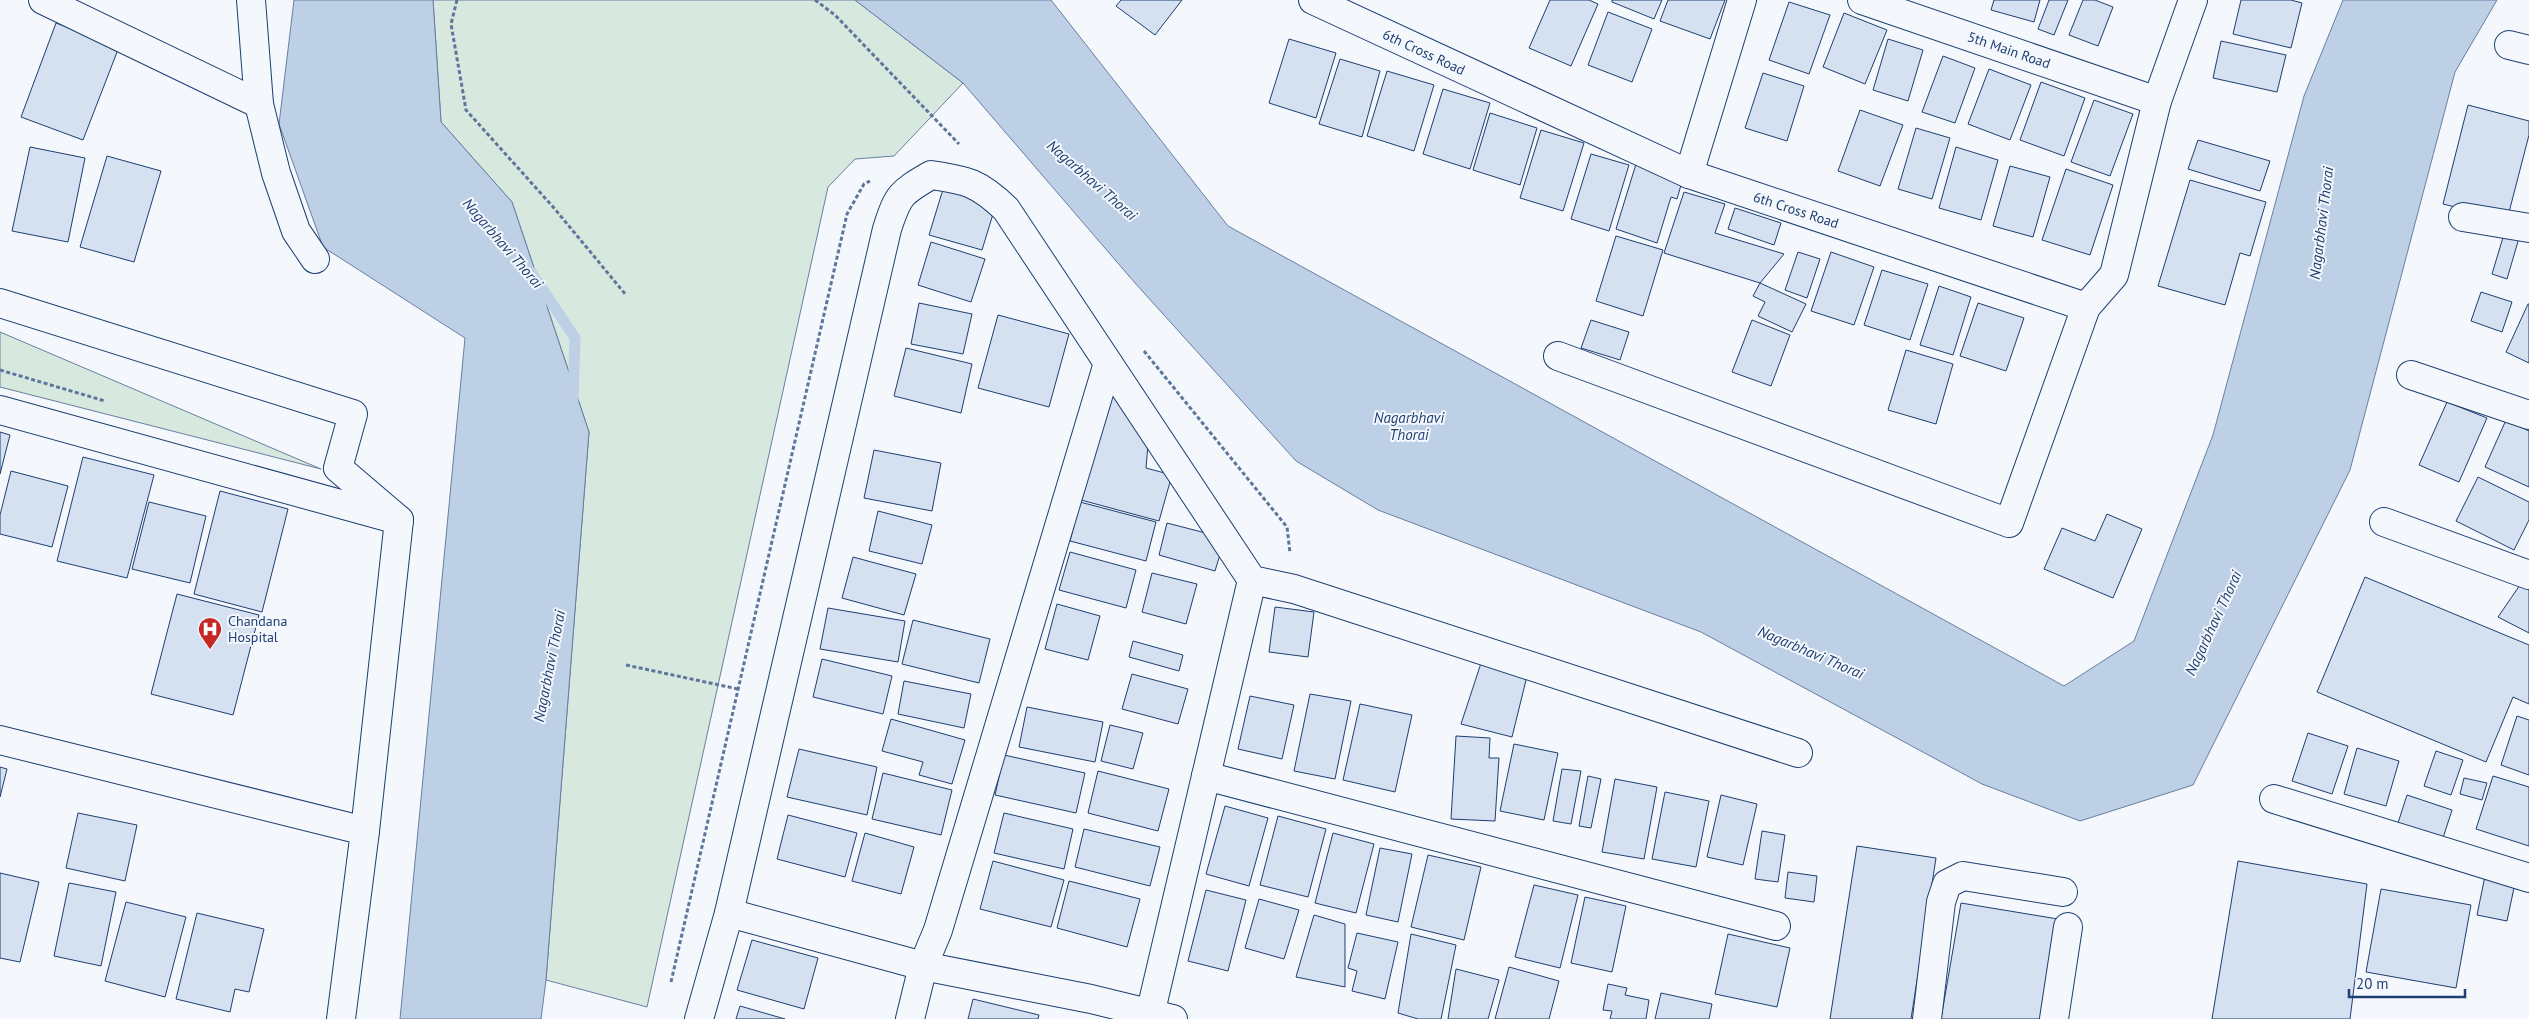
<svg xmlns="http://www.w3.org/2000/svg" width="2529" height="1019" viewBox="0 0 2529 1019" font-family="'PT Sans',sans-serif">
<rect width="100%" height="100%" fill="#f4f7fb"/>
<g fill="#d7e8df" stroke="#687fa3">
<path d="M433,0H855L963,83L894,156L855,159L828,187L647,1007L546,980L589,432L512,202L441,122Z"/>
<path d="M0,332L321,469L0,387Z"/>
</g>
<g fill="#bed0e5" stroke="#687fa3">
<path d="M294,0H433L441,122L512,202L589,432L546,980L541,1019H400L465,338L323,247L279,124Z"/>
<path d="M855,0H1051L1228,226L2064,686L2134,641L2213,435L2304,96L2343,0H2497L2455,72L2350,470L2193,785L2080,821L1982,784L1701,632L1378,510L1296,461L1135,283L963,83Z"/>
</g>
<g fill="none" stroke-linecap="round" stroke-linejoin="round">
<path stroke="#bed0e5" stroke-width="11" d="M531,272L575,338L573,400"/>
</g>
<g fill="#d5e0f0" stroke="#1d3f73">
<path d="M1121,0H1182L1155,35L1116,6Z"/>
<path d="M1550,0H1589L1598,4L1571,66L1529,48Z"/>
<path d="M1612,0H1662L1654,19L1612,2Z"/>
<path d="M1668,0H1725L1710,39L1660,21Z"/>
<path d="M1994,0H2040L2034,22L1991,10Z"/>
<path d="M2049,0H2068L2054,35L2038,29Z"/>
<path d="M2083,0H2095L2113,7L2098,46L2069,35Z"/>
<path d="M2241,0H2291L2302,3L2291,48L2233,34Z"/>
<path d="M1789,2L1830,15L1809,74L1769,60Z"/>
<path d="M1608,12L1652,29L1632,82L1588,65Z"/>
<path d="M1844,13L1887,30L1865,84L1823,67Z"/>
<path d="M56,23L119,47L83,140L21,117Z"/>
<path d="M1289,39L1336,53L1316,118L1269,103Z"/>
<path d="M1888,39L1923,50L1908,101L1873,90Z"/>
<path d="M2221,41L2286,55L2277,92L2213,78Z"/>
<path d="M1943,56L1975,68L1955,123L1922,112Z"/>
<path d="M1340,59L1380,71L1362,137L1319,124Z"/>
<path d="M1989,69L2031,85L2010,140L1968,124Z"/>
<path d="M1387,71L1434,85L1414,151L1367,136Z"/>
<path d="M1763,73L1804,86L1787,141L1745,128Z"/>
<path d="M2041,82L2085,98L2064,156L2020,140Z"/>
<path d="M1443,89L1490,103L1470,169L1423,154Z"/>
<path d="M2094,100L2133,114L2110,176L2071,162Z"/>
<path d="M2468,105L2529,121V135L2507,220L2443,204Z"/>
<path d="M1860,110L1903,125L1880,186L1838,171Z"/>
<path d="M1490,113L1537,128L1520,185L1473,170Z"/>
<path d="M1916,128L1950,138L1932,199L1898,189Z"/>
<path d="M1541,130L1584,143L1563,211L1520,198Z"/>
<path d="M2198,140L2270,161L2260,191L2188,169Z"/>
<path d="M30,147L85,158L68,242L12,231Z"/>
<path d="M1956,147L1998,160L1981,220L1939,208Z"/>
<path d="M1591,154L1629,165L1609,231L1571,219Z"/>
<path d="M107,156L161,171L134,262L80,247Z"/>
<path d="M1636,164L1683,178L1677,199L1671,197L1657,243L1616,229Z"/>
<path d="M2010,166L2050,177L2033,237L1993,226Z"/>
<path d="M2066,169L2113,185L2090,255L2042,240Z"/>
<path d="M2190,180L2266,202L2250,256L2240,253L2225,305L2158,286Z"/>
<path d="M944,186L997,201L982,250L929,235Z"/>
<path d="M1684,192L1725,204L1715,233L1784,254L1760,283L1664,253Z"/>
<path d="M1735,208L1781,223L1774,245L1728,229Z"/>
<path d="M2504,234L2519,238L2507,279L2492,274Z"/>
<path d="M1616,236L1663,250L1643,316L1596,301Z"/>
<path d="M931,242L985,259L971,302L918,285Z"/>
<path d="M1798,252L1820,259L1807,298L1785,290Z"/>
<path d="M1831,252L1874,267L1854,325L1811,311Z"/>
<path d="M1882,270L1928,284L1910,340L1864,325Z"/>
<path d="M1760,283L1806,304L1792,332L1758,316L1765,302L1753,296Z"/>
<path d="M1939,286L1971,297L1953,355L1920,345Z"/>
<path d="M2481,292L2512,302L2502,332L2471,321Z"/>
<path d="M919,303L972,314L963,354L911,344Z"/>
<path d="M1978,303L2024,318L2006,371L1960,356Z"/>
<path d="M2528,304H2529V363L2506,352Z"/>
<path d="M998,315L1069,334L1049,407L978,388Z"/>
<path d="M1591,320L1629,332L1620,360L1581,348Z"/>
<path d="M1752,320L1790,335L1771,386L1732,372Z"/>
<path d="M906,348L972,364L961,413L894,396Z"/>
<path d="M1906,350L1953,364L1936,424L1888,410Z"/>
<path d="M1112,389L1149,433L1146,468L1172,475L1159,521L1081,500Z"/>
<path d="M2447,402L2487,418L2459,482L2419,465Z"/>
<path d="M2506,420L2529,431V487L2485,467Z"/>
<path d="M0,432L10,435L0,474Z"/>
<path d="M874,450L941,463L932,511L864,498Z"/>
<path d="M83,457L154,475L127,578L57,561Z"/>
<path d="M11,471L68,486L52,547L0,534V515Z"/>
<path d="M2478,477L2529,502V520L2514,550L2456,521Z"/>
<path d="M220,491L288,509L262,612L194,594Z"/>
<path d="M149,502L206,516L190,583L132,569Z"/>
<path d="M1080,502L1156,522L1146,561L1070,541Z"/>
<path d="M878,511L932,525L922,564L869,551Z"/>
<path d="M2107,514L2142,529L2113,598L2044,569L2062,528L2095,541Z"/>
<path d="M1167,523L1225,538L1215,571L1159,555Z"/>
<path d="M1070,552L1136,570L1126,608L1059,590Z"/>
<path d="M853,557L916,574L904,615L842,598Z"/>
<path d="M1152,573L1197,584L1186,624L1142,612Z"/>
<path d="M2365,577L2529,645V704L2513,697L2486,762L2317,692Z"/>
<path d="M2522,582L2529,584V633L2498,617Z"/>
<path d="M177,594L259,615L233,715L151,694Z"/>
<path d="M1057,604L1100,616L1088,660L1045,649Z"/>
<path d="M1275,607L1314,612L1308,657L1269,652Z"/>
<path d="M828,608L905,621L898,662L820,649Z"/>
<path d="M913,620L990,639L979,683L902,664Z"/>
<path d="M1133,641L1183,655L1179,671L1129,657Z"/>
<path d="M822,659L892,676L883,714L813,697Z"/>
<path d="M1482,660L1527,676L1512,737L1461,724Z"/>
<path d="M1132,674L1188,689L1178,724L1122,709Z"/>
<path d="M904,681L971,694L964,728L898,714Z"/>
<path d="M1310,694L1351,701L1335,779L1294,771Z"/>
<path d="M1250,696L1294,705L1282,759L1238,749Z"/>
<path d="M1360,704L1412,715L1395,792L1343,780Z"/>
<path d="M1027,707L1103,722L1095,762L1019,747Z"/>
<path d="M2517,716L2529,720V775L2501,765Z"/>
<path d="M891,719L965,740L952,784L919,775L923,762L882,751Z"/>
<path d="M1110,725L1143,733L1133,769L1101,761Z"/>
<path d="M2308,733L2348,746L2332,794L2292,781Z"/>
<path d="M1456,736L1490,738L1489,758H1499L1495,821L1451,819Z"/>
<path d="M1514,744L1558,753L1544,820L1500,811Z"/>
<path d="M2357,748L2399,761L2386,806L2344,794Z"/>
<path d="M799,749L877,767L867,815L787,797Z"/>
<path d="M2436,751L2463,760L2451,795L2424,786Z"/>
<path d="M1004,755L1085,773L1076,813L995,795Z"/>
<path d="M0,767L7,769L0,797Z"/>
<path d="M1562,769L1581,771L1571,824L1553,821Z"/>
<path d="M1098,771L1169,789L1158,831L1088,813Z"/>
<path d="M883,773L952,790L941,835L872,819Z"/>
<path d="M1588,776L1601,779L1591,828L1579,826Z"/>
<path d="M2493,776L2529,787V846L2476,829Z"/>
<path d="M2464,778L2487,783L2482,800L2460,794Z"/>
<path d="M1615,779L1657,787L1644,859L1602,852Z"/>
<path d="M1665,792L1709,801L1696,867L1652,859Z"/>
<path d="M1721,795L1757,804L1743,865L1707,857Z"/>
<path d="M2407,795L2452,810L2442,841L2397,826Z"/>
<path d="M1225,806L1268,818L1249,886L1206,874Z"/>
<path d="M78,813L137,825L125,881L66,868Z"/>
<path d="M1004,813L1073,829L1064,869L994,853Z"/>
<path d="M788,815L857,833L845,877L777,859Z"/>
<path d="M1278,816L1326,829L1308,897L1260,885Z"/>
<path d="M1084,829L1160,847L1150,886L1075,867Z"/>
<path d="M1762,831L1785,835L1778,882L1755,879Z"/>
<path d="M865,833L914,847L901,894L852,881Z"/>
<path d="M1333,833L1374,844L1356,913L1315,903Z"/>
<path d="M1857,846L1936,858L1911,1019H1830Z"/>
<path d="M1380,848L1412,854L1398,922L1366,915Z"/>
<path d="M1428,855L1481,867L1464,940L1411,927Z"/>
<path d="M993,861L1064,880L1051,927L980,909Z"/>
<path d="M2238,861L2367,884L2350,1019H2212Z"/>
<path d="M1788,872L1817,876L1814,902L1785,898Z"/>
<path d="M0,873L39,882L20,962L0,958Z"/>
<path d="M2485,876L2515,883L2507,921L2477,915Z"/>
<path d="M1069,881L1140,899L1127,947L1057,928Z"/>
<path d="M69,883L116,892L101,966L54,956Z"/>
<path d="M1534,885L1578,895L1560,968L1515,957Z"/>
<path d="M2381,889L2471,905L2456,988L2366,972Z"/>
<path d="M1206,890L1246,900L1228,971L1188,961Z"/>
<path d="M1585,897L1626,906L1612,972L1571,963Z"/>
<path d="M1259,899L1299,910L1284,959L1245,948Z"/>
<path d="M126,902L186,917L165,997L105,981Z"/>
<path d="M1961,903L2058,919L2041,1019H1941Z"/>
<path d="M197,913L264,929L249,992L235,989L230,1012L176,999Z"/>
<path d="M1314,915L1345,924V987L1296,977Z"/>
<path d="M1357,933L1398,942L1385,999L1352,991L1357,971L1348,968Z"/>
<path d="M1411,934L1456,945L1441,1019H1418L1398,1013Z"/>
<path d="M1728,934L1790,948L1777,1007L1715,994Z"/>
<path d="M752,940L818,958L804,1009L737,990Z"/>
<path d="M1509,967L1559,981L1549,1019H1495Z"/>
<path d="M1456,969L1499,980L1488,1019H1448Z"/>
<path d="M1608,984L1627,988L1625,995L1649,1000L1646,1019H1610L1612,1011L1603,1010Z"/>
<path d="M1661,993L1712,1004L1709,1019H1655Z"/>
<path d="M973,999L1039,1015L1038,1019H968Z"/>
<path d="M740,1006L785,1019H736Z"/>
</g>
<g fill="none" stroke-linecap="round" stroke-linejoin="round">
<g stroke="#1d3f73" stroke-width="30">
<g id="minor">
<path d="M43,0L259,104"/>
<path d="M251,0L259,104L276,173L296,231L315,259"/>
<path d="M1313,0L1689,174L2086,307L2114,275L2157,101L2193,0"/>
<path d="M1862,0L2157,101"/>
<path d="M2509,45L2529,50"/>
<path d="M1689,174L1742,0"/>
<path d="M2463,217L2529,228"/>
<path d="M0,303L353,414L338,468L399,520"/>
<path d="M1558,356L2009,523L2086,307"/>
<path d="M2411,375L2529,415"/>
<path d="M0,410L391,518"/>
<path d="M2384,522L2529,575"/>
<path d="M0,740L365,831L341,1019"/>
<path d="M1206,776L1776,926"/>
<path d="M2274,799L2529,878"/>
<path d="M365,831L399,520"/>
<path d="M729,913L923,966L1091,999L1173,1019"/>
<path d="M699,1019L729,913L887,229C898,195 900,193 931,175C967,180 979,183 1006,209L1252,580L1294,589L1798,753"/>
<path d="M910,1019L923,966L938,930L1108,363"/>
<path d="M1149,1019L1252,580"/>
<path d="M1927,1019L1941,902L1947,884L1963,876L2063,892"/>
<path d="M2054,1019L2068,927"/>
</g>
</g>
<g stroke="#5e769c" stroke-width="3" stroke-dasharray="4 2.5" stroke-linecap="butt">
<path d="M457,0L451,24L466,110L554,208L626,295"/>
<path d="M815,0L835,15L959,144"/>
<path d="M1144,351L1287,527L1290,553"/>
<path d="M0,370L105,401"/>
<path d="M626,665L738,689"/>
<path d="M671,982L847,214L864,184L870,181"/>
</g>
<use href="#minor" stroke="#f4f7fb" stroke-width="28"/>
</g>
<defs>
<g id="hospital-pin" transform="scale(1.25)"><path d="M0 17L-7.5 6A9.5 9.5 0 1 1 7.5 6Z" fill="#c62828" stroke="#f4f7fb"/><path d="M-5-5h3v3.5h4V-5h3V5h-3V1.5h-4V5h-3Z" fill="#fff"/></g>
</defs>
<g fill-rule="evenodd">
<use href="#hospital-pin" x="210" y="629"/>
</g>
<g text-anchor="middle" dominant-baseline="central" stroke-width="4" stroke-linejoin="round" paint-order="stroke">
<g font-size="14" fill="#1d3f73" stroke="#f4f7fb">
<text transform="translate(2009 50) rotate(19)">5th Main Road</text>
<text transform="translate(1424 52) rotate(25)">6th Cross Road</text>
<text transform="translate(1796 210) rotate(18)">6th Cross Road</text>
</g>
<g font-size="14" fill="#1d3f73" stroke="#f4f7fb" text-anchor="start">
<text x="228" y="621">Chandana<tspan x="228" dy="16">Hospital</tspan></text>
</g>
<g font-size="15" font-style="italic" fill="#1d3f73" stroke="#f4f7fb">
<text transform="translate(1092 180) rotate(41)">Nagarbhavi Thorai</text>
<text transform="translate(2321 223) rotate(-83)">Nagarbhavi Thorai</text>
<text transform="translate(503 243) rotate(49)">Nagarbhavi Thorai</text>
<text x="1409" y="417">Nagarbhavi<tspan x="1409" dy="17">Thorai</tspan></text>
<text transform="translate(2213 623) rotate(-65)">Nagarbhavi Thorai</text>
<text transform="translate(1811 652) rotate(23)">Nagarbhavi Thorai</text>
<text transform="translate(549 666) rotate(-79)">Nagarbhavi Thorai</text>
</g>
</g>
<path d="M2349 989v8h116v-8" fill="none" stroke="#1d3f73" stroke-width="2.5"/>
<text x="2356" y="989" font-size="15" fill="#1d3f73" stroke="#f4f7fb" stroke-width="4" paint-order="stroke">20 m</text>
</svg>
